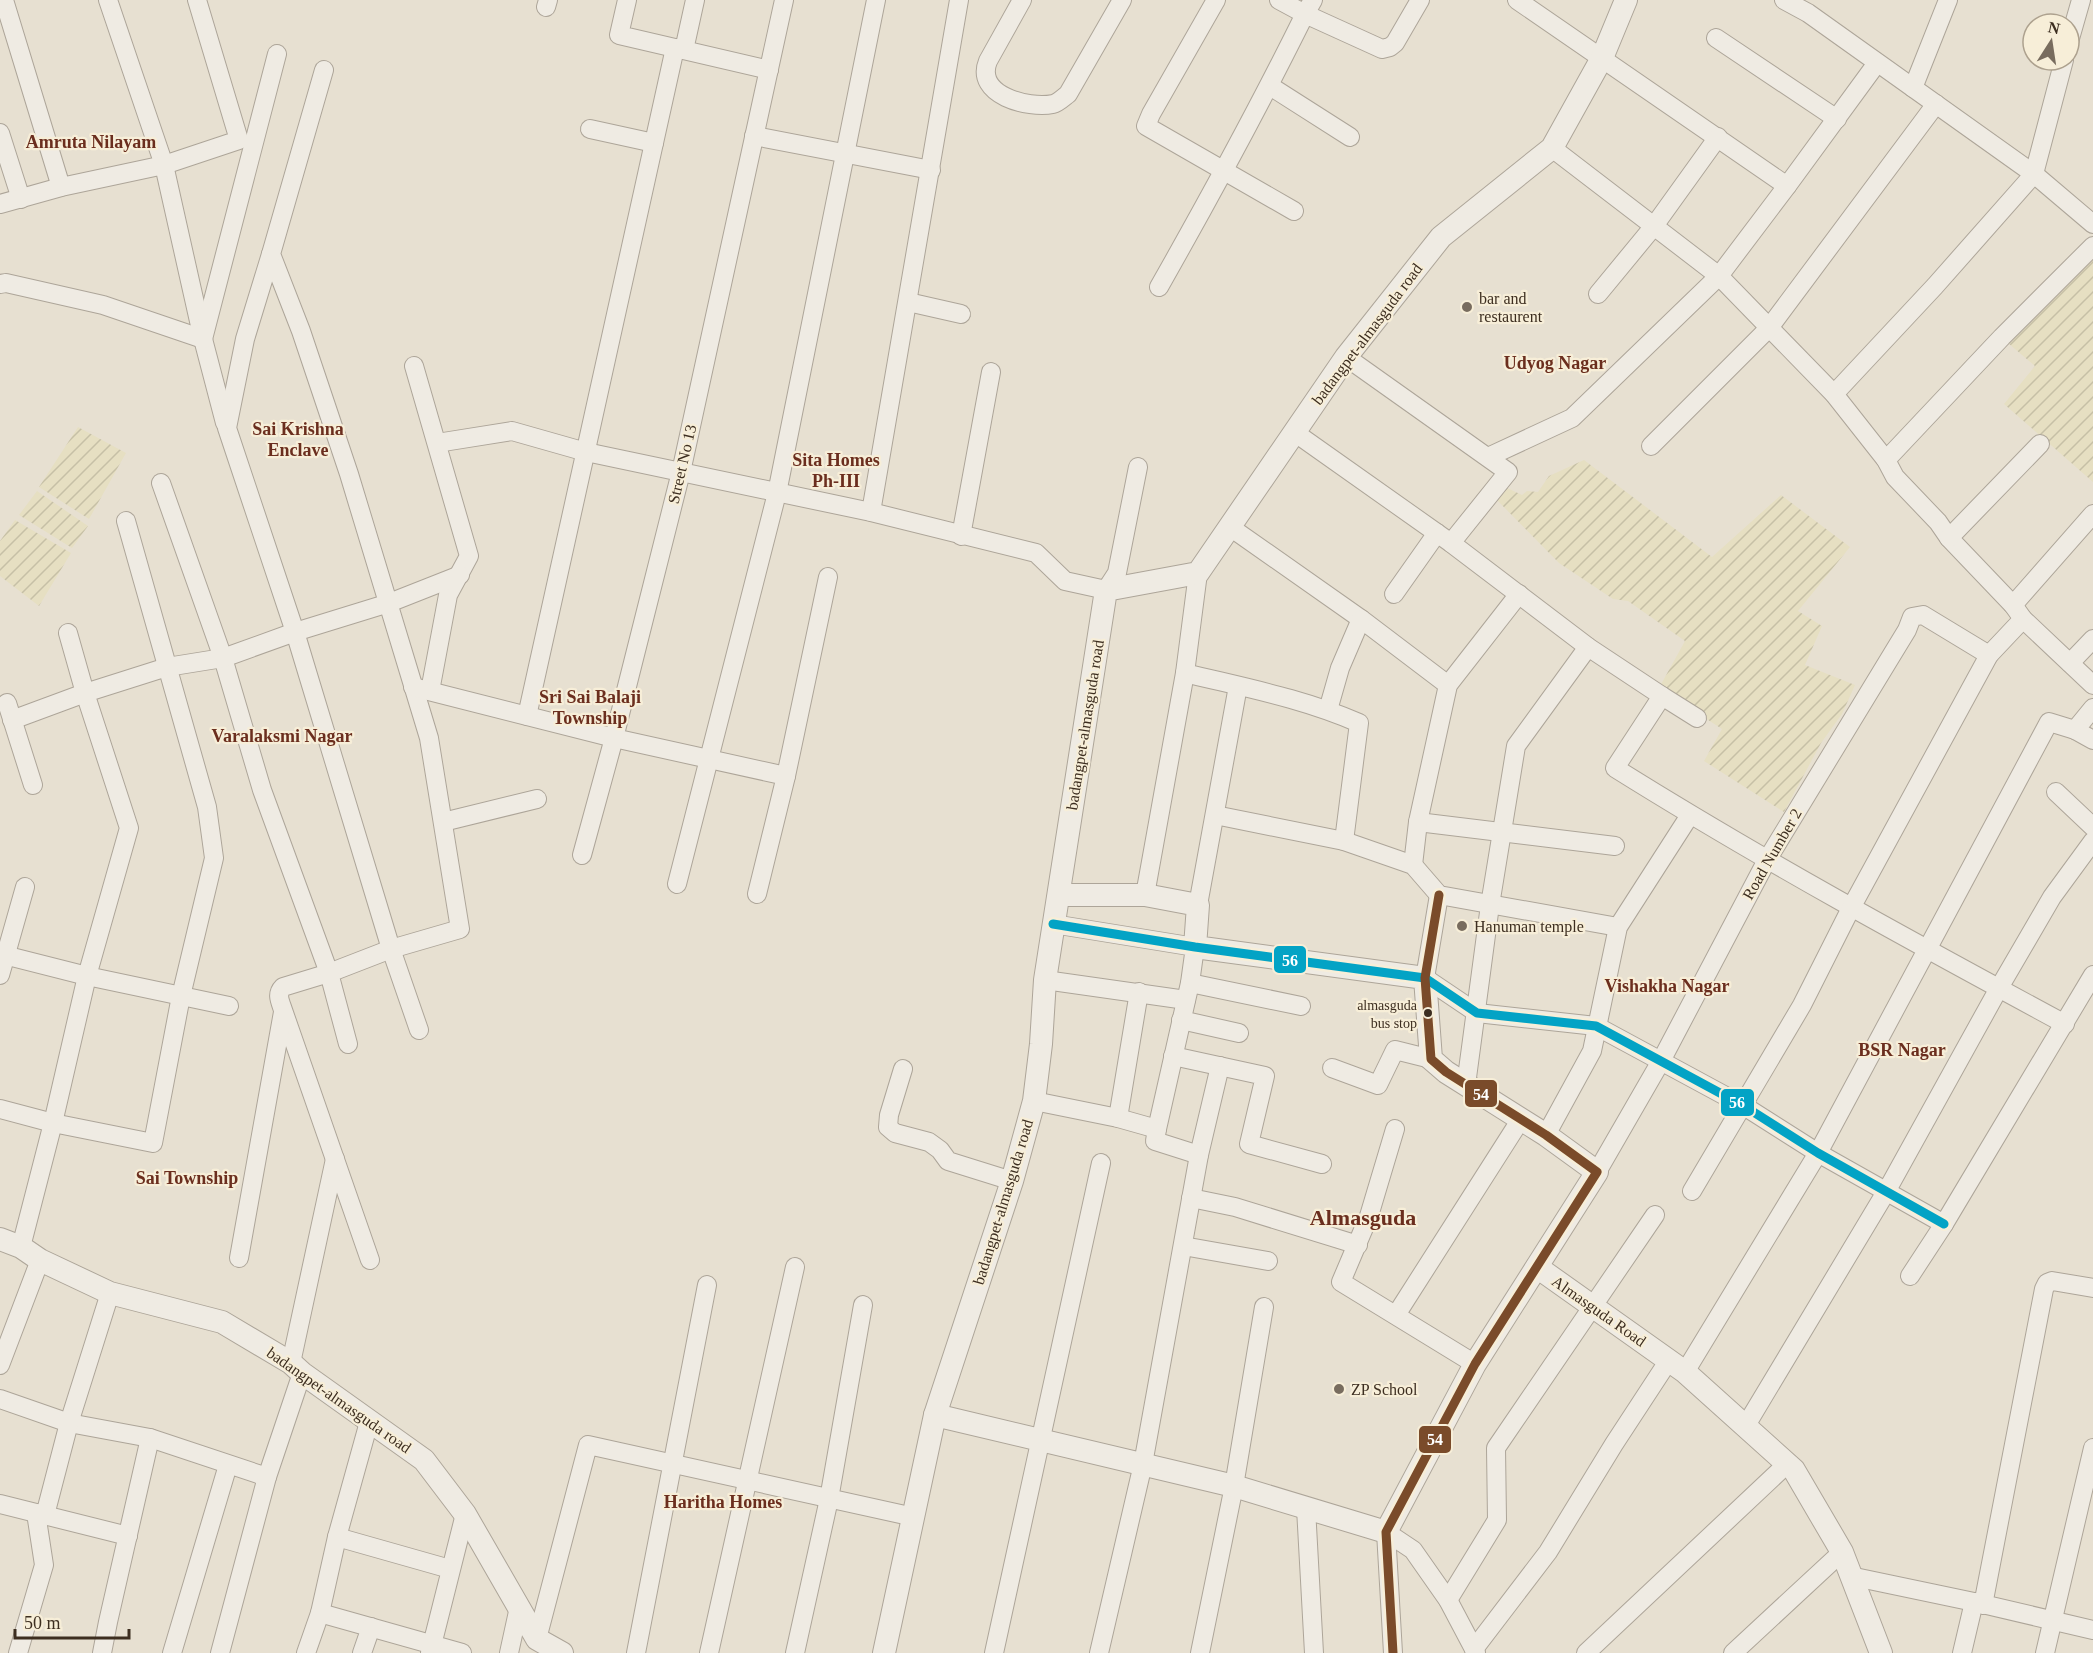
<svg xmlns="http://www.w3.org/2000/svg" width="2093" height="1653" viewBox="0 0 2093 1653" font-family="'Times New Roman',serif">
<defs>
<pattern id="farmland-furrows" width="10" height="10" patternUnits="userSpaceOnUse" patternTransform="scale(1.5)"><rect width="10" height="10" fill="#e6dfc2"/><path d="M-1 1l2-2M0 10L10 0M9 11l2-2" fill="none" stroke="#c6c0a6"/></pattern>
</defs>
<rect width="100%" height="100%" fill="#e7e0d1"/>
<g fill="url(#farmland-furrows)">
<path d="M2093,251V482L2004,404L2035,366L2008,343Z"/>
<path d="M78,427L126,453L89,519L39,487Z"/>
<path d="M1584,460L1712,557L1781,495L1850,547L1798,611L1822,626L1805,665L1855,685L1842,714L1821,743L1784,812L1704,761L1722,729L1659,688L1685,641L1628,601L1613,599L1559,563L1495,498L1503,486L1522,495L1527,491L1538,492L1549,476Z"/>
<path d="M37,491L88,526L72,548L19,515Z"/>
<path d="M15,520L71,553L39,606L0,576V541Z"/>
</g>
<g fill="none" stroke-linecap="round" stroke-linejoin="round">
<g stroke="#ada599" stroke-width="20">
<g id="minor">
<path d="M4,0L61,187"/>
<path d="M108,0L164,165L203,339L225,423"/>
<path d="M627,0L619,35L769,70"/>
<path d="M1022,0L988,61C974,95 1028,109 1053,104C1058,103 1064,97 1068,94L1122,0"/>
<path d="M1216,0L1151,114L1146,126L1294,211"/>
<path d="M1279,0L1305,14L1313,0"/>
<path d="M1517,0L1787,186"/>
<path d="M1784,0L1808,13L2034,174L2093,224"/>
<path d="M546,7L548,0"/>
<path d="M1716,38L1837,119"/>
<path d="M2069,42L2081,0"/>
<path d="M684,50L695,0"/>
<path d="M324,70L271,254L301,331L349,474L429,738L460,929L391,949L329,973L283,987C276,994 280,1001 283,1010L370,1260"/>
<path d="M1270,86L1350,137"/>
<path d="M1913,88L1948,0"/>
<path d="M590,129L654,143"/>
<path d="M0,133L21,199"/>
<path d="M754,136L931,170"/>
<path d="M1552,148L1719,276L1834,394L1886,460L1895,477L1938,522L1949,538L2013,605L2023,619L2093,685"/>
<path d="M0,204L61,187L164,165L239,140L197,0"/>
<path d="M271,254L245,339L227,428L295,632L391,949L419,1030"/>
<path d="M0,284L6,283L103,305L203,339L277,54"/>
<path d="M1159,287C1210,197 1259,107 1305,14L1382,49L1390,47L1395,43L1420,0"/>
<path d="M1598,294L1654,226L1718,137"/>
<path d="M908,302L961,314"/>
<path d="M1346,357L1508,472L1451,543"/>
<path d="M414,366L469,556L448,595L430,691"/>
<path d="M1834,394L1935,286L2034,174L2064,60"/>
<path d="M1294,432L1451,543L1588,647L1662,696L1615,768C1762,860 1913,942 2065,1024"/>
<path d="M437,443L512,431L586,452L871,512L1036,553L1065,581L1106,590L1117,573L1138,467"/>
<path d="M1651,446L1769,328L1936,104"/>
<path d="M1488,457L1572,418L1719,276L1787,186L1877,63"/>
<path d="M1886,460L2002,337L2093,246"/>
<path d="M161,483L223,658L262,790L329,973L348,1044"/>
<path d="M871,512L959,0"/>
<path d="M1230,527L1361,619L1448,685"/>
<path d="M961,536L991,372"/>
<path d="M1949,538L2040,444"/>
<path d="M1394,594L1437,533"/>
<path d="M2013,605L2093,514"/>
<path d="M2070,663L2093,639"/>
<path d="M1185,673C1246,688 1301,698 1359,723L1344,841"/>
<path d="M413,687L614,738L786,776L828,577"/>
<path d="M1662,696L1697,718"/>
<path d="M7,703L33,785"/>
<path d="M1328,710L1340,668L1361,619"/>
<path d="M527,716L675,48"/>
<path d="M12,720L85,693L167,667L223,658L295,632L389,603L460,575"/>
<path d="M2075,730L2093,708"/>
<path d="M2056,792L2093,827"/>
<path d="M1215,815L1344,841L1413,865L1439,895L1618,927"/>
<path d="M443,822L537,799"/>
<path d="M1418,822L1615,846"/>
<path d="M582,855L614,738L681,472L784,0"/>
<path d="M1413,865L1418,822L1448,685L1519,594"/>
<path d="M677,884L777,493L876,0"/>
<path d="M757,894L786,776"/>
<path d="M1145,895L1185,673L1198,573"/>
<path d="M1439,895L1425,978L1477,1013L1596,1026L1744,1106L1818,1153L1944,1224"/>
<path d="M1198,905L1238,686"/>
<path d="M0,954L87,976L229,1006"/>
<path d="M0,975L25,887"/>
<path d="M1045,980L1186,1000"/>
<path d="M1190,983L1301,1006"/>
<path d="M1181,1020L1239,1033"/>
<path d="M1173,1056L1265,1076L1249,1144L1322,1164"/>
<path d="M1332,1068L1378,1085L1395,1050L1431,1059"/>
<path d="M903,1069L889,1115L888,1127L895,1133L929,1142L940,1150L948,1161L1012,1181"/>
<path d="M1466,1085L1490,905L1516,746L1588,647"/>
<path d="M1034,1101L1118,1118L1157,1129L1190,983L1195,947L1053,924"/>
<path d="M0,1109L53,1123L153,1143L181,996L214,858L207,807L126,521"/>
<path d="M1118,1118L1139,992"/>
<path d="M1157,1129L1155,1141L1199,1155"/>
<path d="M1395,1129L1369,1216L1341,1282L1475,1364"/>
<path d="M1546,1135L1592,1051L1618,927L1690,815"/>
<path d="M1597,1172L1661,1061L1767,860L1907,630L1912,617L1923,615L1989,655"/>
<path d="M1692,1191L1802,1005L1851,908L1989,655L2023,619"/>
<path d="M1191,1198L1235,1207L1358,1245"/>
<path d="M1183,1246L1268,1261"/>
<path d="M21,1247L53,1123L87,976L129,828L85,693L68,633"/>
<path d="M239,1258L283,1012"/>
<path d="M1910,1276L1944,1224L2093,975"/>
<path d="M1396,1315L1521,1119"/>
<path d="M291,1363L335,1159"/>
<path d="M0,1365L40,1260"/>
<path d="M1685,1372L1818,1153L2049,722L2075,730L2093,740"/>
<path d="M0,1399L69,1423L150,1438L267,1477L302,1373"/>
<path d="M1745,1427L1886,1192L1999,988L2052,897L2093,841"/>
<path d="M0,1504L128,1536"/>
<path d="M1306,1508L1314,1653"/>
<path d="M45,1515L69,1423L110,1293"/>
<path d="M1386,1532L1413,1550L1448,1600L1476,1653"/>
<path d="M1386,1532L1393,1653"/>
<path d="M337,1537L450,1569"/>
<path d="M1850,1576L1974,1602L2093,1630"/>
<path d="M1448,1600L1497,1520L1496,1448L1655,1215"/>
<path d="M1983,1605L2044,1289L2047,1283L2052,1281L2093,1288"/>
<path d="M320,1613L462,1653"/>
<path d="M537,1639L588,1445L914,1517"/>
<path d="M1474,1649L1548,1552L1614,1444L1669,1360"/>
<path d="M18,1653L44,1565L36,1513"/>
<path d="M102,1653L108,1622L150,1438"/>
<path d="M172,1653L228,1465"/>
<path d="M220,1653L267,1477"/>
<path d="M306,1653L320,1613L337,1537L369,1422"/>
<path d="M362,1653L371,1627"/>
<path d="M430,1653L465,1514"/>
<path d="M509,1653L519,1607"/>
<path d="M636,1653L707,1285"/>
<path d="M709,1653L795,1267"/>
<path d="M795,1653L829,1499L863,1305"/>
<path d="M994,1653L1101,1163"/>
<path d="M1099,1653L1143,1464L1199,1155L1220,1066"/>
<path d="M1200,1653L1234,1486L1264,1307"/>
<path d="M1586,1653L1787,1464"/>
<path d="M1733,1653L1842,1552"/>
<path d="M1962,1653L1974,1602"/>
<path d="M2045,1653L2093,1448"/>
</g>
</g>
<g stroke="#ada599" stroke-width="24">
<g id="tertiary">
<path d="M0,1239L21,1247L40,1260L110,1293L222,1322L291,1363L302,1373L424,1460L465,1514L537,1639L562,1653"/>
<path d="M1537,1267L1685,1372L1794,1470L1842,1552L1881,1653"/>
<path d="M935,1415L1234,1486L1386,1532L1475,1364L1597,1172L1546,1135L1446,1072L1431,1059L1425,978L1195,947L1198,905L1145,895H1059"/>
<path d="M884,1653L935,1415L1012,1181L1034,1101L1041,1044L1045,980L1106,590L1198,573L1346,357L1441,237L1552,148L1602,58L1626,0"/>
</g>
</g>
<use href="#minor" stroke="#efebe3" stroke-width="18"/>
<use href="#tertiary" stroke="#efebe3" stroke-width="22"/>
<g stroke="#f7eed8" stroke-width="14">
<path id="bus-1" d="M1053,924L1195,947L1425,978L1477,1013L1596,1026L1744,1106L1818,1153L1944,1224"/>
</g>
<g stroke="#f7eed8" stroke-width="14">
<path id="bus-2" d="M1393,1653L1386,1532L1475,1364L1597,1172L1546,1135L1446,1072L1431,1059L1425,978L1439,895"/>
</g>
<use href="#bus-1" stroke="#03a3c5" stroke-width="9"/>
<use href="#bus-2" stroke="#7a4b2a" stroke-width="9"/>
</g>
<g fill="#786c5e" stroke="#f7eed8" stroke-width="2">
<circle cx="1467" cy="307" r="6"/>
<circle cx="1462" cy="926" r="6"/>
<circle cx="1339" cy="1389" r="6"/>
</g>
<circle fill="#3d2e20" stroke="#f7eed8" stroke-width="2" cx="1428" cy="1013" r="5"/>
<g text-anchor="middle" dominant-baseline="central" stroke-width="4.5" stroke-linejoin="round" paint-order="stroke">
<g font-size="14" fill="#3d2e20" stroke="#f7eed8" text-anchor="end">
<text x="1417" y="1005">almasguda<tspan x="1417" dy="18">bus stop</tspan></text>
</g>
<g font-size="16" fill="#3d2e20" stroke="#f7eed8" text-anchor="start">
<text x="1479" y="298">bar and<tspan x="1479" dy="18">restaurent</tspan></text>
<text x="1474" y="926">Hanuman temple</text>
<text x="1351" y="1389">ZP School</text>
</g>
<g font-size="16" fill="#3d2e20" stroke="#f7eed8">
<text transform="translate(1367 334) rotate(-53)">badangpet-almasguda road</text>
<text transform="translate(682 464) rotate(-77)">Street No 13</text>
<text transform="translate(1085 725) rotate(-81)">badangpet-almasguda road</text>
<text transform="translate(1772 854) rotate(-60)">Road Number 2</text>
<text transform="translate(1003 1202) rotate(-73)">badangpet-almasguda road</text>
<text transform="translate(1599 1311) rotate(35)">Almasguda Road</text>
<text transform="translate(339 1400) rotate(35)">badangpet-almasguda road</text>
</g>
<g font-size="18" font-weight="bold" fill="#6b2e1e" stroke="#f7eed8">
<text x="91" y="142">Amruta Nilayam</text>
<text x="1555" y="363">Udyog Nagar</text>
<text x="298" y="429">Sai Krishna<tspan x="298" dy="21">Enclave</tspan></text>
<text x="836" y="460">Sita Homes<tspan x="836" dy="21">Ph-III</tspan></text>
<text x="590" y="697">Sri Sai Balaji<tspan x="590" dy="21">Township</tspan></text>
<text x="282" y="736">Varalaksmi Nagar</text>
<text x="1667" y="986">Vishakha Nagar</text>
<text x="1902" y="1050">BSR Nagar</text>
<text x="187" y="1178">Sai Township</text>
<text x="723" y="1502">Haritha Homes</text>
</g>
<g font-size="22" font-weight="bold" fill="#6b2e1e" stroke="#f7eed8">
<text x="1363" y="1217">Almasguda</text>
</g>
</g>
<g stroke="#f7eed8" stroke-width="2">
<rect x="1273" y="945" width="34" height="29" rx="6" fill="#03a3c5"/>
<rect x="1464" y="1079" width="34" height="29" rx="6" fill="#7a4b2a"/>
<rect x="1720" y="1088" width="35" height="29" rx="6" fill="#03a3c5"/>
<rect x="1418" y="1425" width="34" height="29" rx="6" fill="#7a4b2a"/>
</g>
<g font-size="16" text-anchor="middle" font-weight="bold" fill="#fff">
<text x="1290" y="966">56</text>
<text x="1481" y="1100">54</text>
<text x="1737" y="1108">56</text>
<text x="1435" y="1445">54</text>
</g>
<g transform="translate(2051 42) rotate(12)"><circle r="28" fill="#f7eed8" stroke="#ada18e" stroke-width="1.5"/>
<path d="M0-4.5L10 22L0 15L-10 22Z" fill="#786c5e"/>
<text y="-9" font-size="16" font-weight="bold" text-anchor="middle" fill="#3d2e20">N</text>
</g>
<path d="M15 1629v9h114v-9" fill="none" stroke="#3d2e20" stroke-width="3"/>
<text x="24" y="1629" font-size="18" fill="#3d2e20" stroke="#f7eed8" stroke-width="4.5" paint-order="stroke">50 m</text>
</svg>
